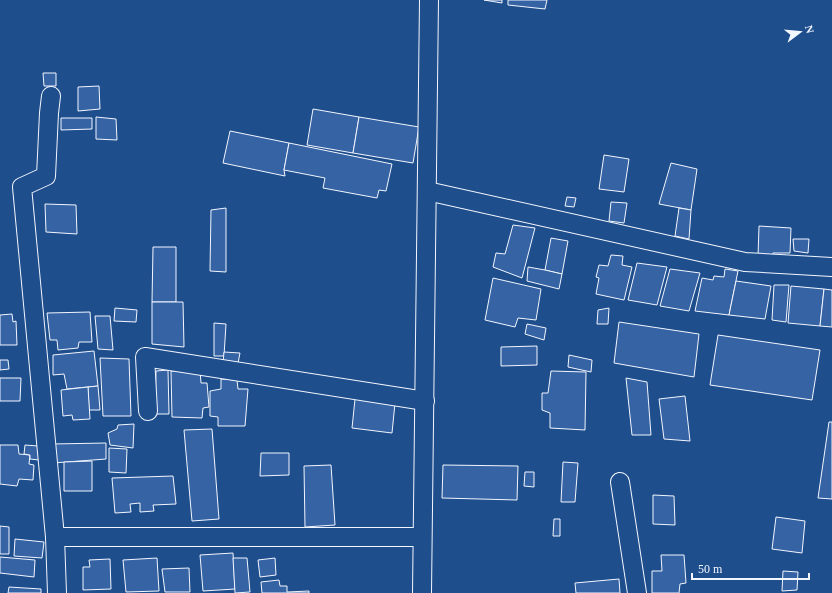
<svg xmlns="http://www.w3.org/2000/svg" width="832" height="593" viewBox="0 0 832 593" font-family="'Times New Roman',serif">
<rect width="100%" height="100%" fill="#1f4e8c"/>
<g fill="#3563a3" stroke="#f2f6ff">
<path d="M484,0H502V3Z"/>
<path d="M508,0H547L545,9L508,5Z"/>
<path d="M43,73H56V86H44Z"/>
<path d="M99,86L100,109L78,111V87Z"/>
<path d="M313,109L359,117L353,153L307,145Z"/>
<path d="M96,117L116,119L117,140L96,139Z"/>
<path d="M359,117L419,127L413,163L353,153Z"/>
<path d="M61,118H92V129L61,130Z"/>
<path d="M230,131L289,143L284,170L285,176L223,163Z"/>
<path d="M289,143L392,164L386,191L379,190L377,198L323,188L325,178L284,170Z"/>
<path d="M604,155L629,159L624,192L599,189Z"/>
<path d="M671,163L697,169L691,210L659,204Z"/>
<path d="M567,197L576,198L574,207L565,206Z"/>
<path d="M611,202L627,203L624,223L609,221Z"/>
<path d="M45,204L76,205L77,234L46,232Z"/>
<path d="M226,208V272L210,271L211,210Z"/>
<path d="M679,208L691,210L689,239L675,236Z"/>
<path d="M513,225L535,228L522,278L493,267L496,253L505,254Z"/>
<path d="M759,226L791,228L790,253H773L772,258L758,257Z"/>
<path d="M551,238L568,241L562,274L545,270Z"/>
<path d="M793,239H809L808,253L794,251Z"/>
<path d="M153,247H176V302H152Z"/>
<path d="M611,255L623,256L622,265L632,267L624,300L596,294L599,278L596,277L599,265L608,266Z"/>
<path d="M637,263L667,267L657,305L628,300Z"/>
<path d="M528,267L545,270L562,274L559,289L527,281Z"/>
<path d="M670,269L700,273L689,311L660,306Z"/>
<path d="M725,269L738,271L729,315L695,311L702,278L713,280L714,276L724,277Z"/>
<path d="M493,278L541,289L536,320L518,318L515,327L485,320Z"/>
<path d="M736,281L771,286L765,319L729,315Z"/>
<path d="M774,285H789L786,322L772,320Z"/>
<path d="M791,286L824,289L820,326L788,323Z"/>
<path d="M824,289L832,290V327L820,326Z"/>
<path d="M152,302H183L184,347L152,344Z"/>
<path d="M115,308L137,310L136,322L114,321Z"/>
<path d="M609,308L608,324H597L598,310Z"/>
<path d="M90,312L92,342H79L78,348L58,350L57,340H50L47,313Z"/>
<path d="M12,314L13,322L16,321L17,345H0V315Z"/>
<path d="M95,316H110L113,350L98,349Z"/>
<path d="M619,322L699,334L694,377L614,363Z"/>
<path d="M214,323L226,324L224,356H214Z"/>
<path d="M527,324L546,328L544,340L525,334Z"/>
<path d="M718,335L820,350L812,400L710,385Z"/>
<path d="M537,346V365L501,366V347Z"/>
<path d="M94,351L98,386L67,389L64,374L53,375V355Z"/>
<path d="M224,352L240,353L238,363H223Z"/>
<path d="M569,355L592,360L591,372L568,367Z"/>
<path d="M100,358L129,359L131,416H103Z"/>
<path d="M0,360H8L9,369L0,370Z"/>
<path d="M168,370L169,414H155L156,371Z"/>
<path d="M200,370L201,383H207L209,407L203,408L202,418L172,417L171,371Z"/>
<path d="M551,371L586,372L585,430L550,428V413L542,410V393H548Z"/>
<path d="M0,378H21L20,401H0Z"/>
<path d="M626,378L647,382L651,435H632Z"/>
<path d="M221,379L237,380L238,389H248L245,426H218V417L210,416V391L221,389Z"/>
<path d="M98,386L100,410H89L88,387Z"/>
<path d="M88,387L90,419L73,420L72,415L63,416L61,390Z"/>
<path d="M685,396L690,441L664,439L659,399Z"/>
<path d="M355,399L395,403L392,433L352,428Z"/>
<path d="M829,422H832V499L818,498Z"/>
<path d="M134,424L133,448L110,445L108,433L117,429L118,425Z"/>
<path d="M212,429L219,519L192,521L184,430Z"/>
<path d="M106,443V459L53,463L52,444Z"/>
<path d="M0,445H18L19,454L30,455L29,464L34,465L33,480L19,479L17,486L0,484Z"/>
<path d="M25,445L38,446L39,460L30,459V455L24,454Z"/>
<path d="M109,448L127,449L126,473L109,472Z"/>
<path d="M261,453H289V475L260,476Z"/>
<path d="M92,461V491H64V462Z"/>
<path d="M563,462L578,463L575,502H561Z"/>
<path d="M331,465L335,525L305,527L304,466Z"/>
<path d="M443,465L518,466L517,500L442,498Z"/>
<path d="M525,472H534V487L524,486Z"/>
<path d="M173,476L176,504L153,505L154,511L140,512V503L130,504L131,512L115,513L112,478Z"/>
<path d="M653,495L674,496L675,525L653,524Z"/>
<path d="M776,517L805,521L802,553L772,549Z"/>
<path d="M554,519H560V536H553Z"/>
<path d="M0,526L9,527V554H0Z"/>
<path d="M15,539L44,542L42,558L14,556Z"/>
<path d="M233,553L235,589L203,591L200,555Z"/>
<path d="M661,555H684L686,583L680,584L679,593H652V571H662Z"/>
<path d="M0,557L35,560L34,577L0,573Z"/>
<path d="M157,558L159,591L126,592L123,560Z"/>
<path d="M233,558H247L250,592L235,593Z"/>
<path d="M275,558L276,575L260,577L258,560Z"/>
<path d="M110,559L111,589L83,590V567H90L89,560Z"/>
<path d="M189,568L190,592H165L162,569Z"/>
<path d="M783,571L798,572L797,590L782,591Z"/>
<path d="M619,579L620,593H576L575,583Z"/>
<path d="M279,580L280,586H287V592L309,591V593H262L261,582Z"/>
<path d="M9,587L41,589V593H8Z"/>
</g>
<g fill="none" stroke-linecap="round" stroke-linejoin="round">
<g stroke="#f2f6ff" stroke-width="20">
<g id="minor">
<path d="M51,96L49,113L46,176L22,187L55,537"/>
<path d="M427,191L745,262L832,267"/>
<path d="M148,411L145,357L425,401"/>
<path d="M620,482L637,593"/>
<path d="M57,593L55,537H422"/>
<path d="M422,593L429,0"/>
</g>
</g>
<use href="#minor" stroke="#1f4e8c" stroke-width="18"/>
</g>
<g transform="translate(800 32) rotate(74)" stroke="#1f4e8c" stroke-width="3" paint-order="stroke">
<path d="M0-3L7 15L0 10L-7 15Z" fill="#f2f6ff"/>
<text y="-6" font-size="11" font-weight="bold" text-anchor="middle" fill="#f2f6ff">N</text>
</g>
<path d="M692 573v6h117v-6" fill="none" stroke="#f2f6ff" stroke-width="2"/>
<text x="698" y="573" font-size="12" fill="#f2f6ff" stroke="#1f4e8c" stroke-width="3" paint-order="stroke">50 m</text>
</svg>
